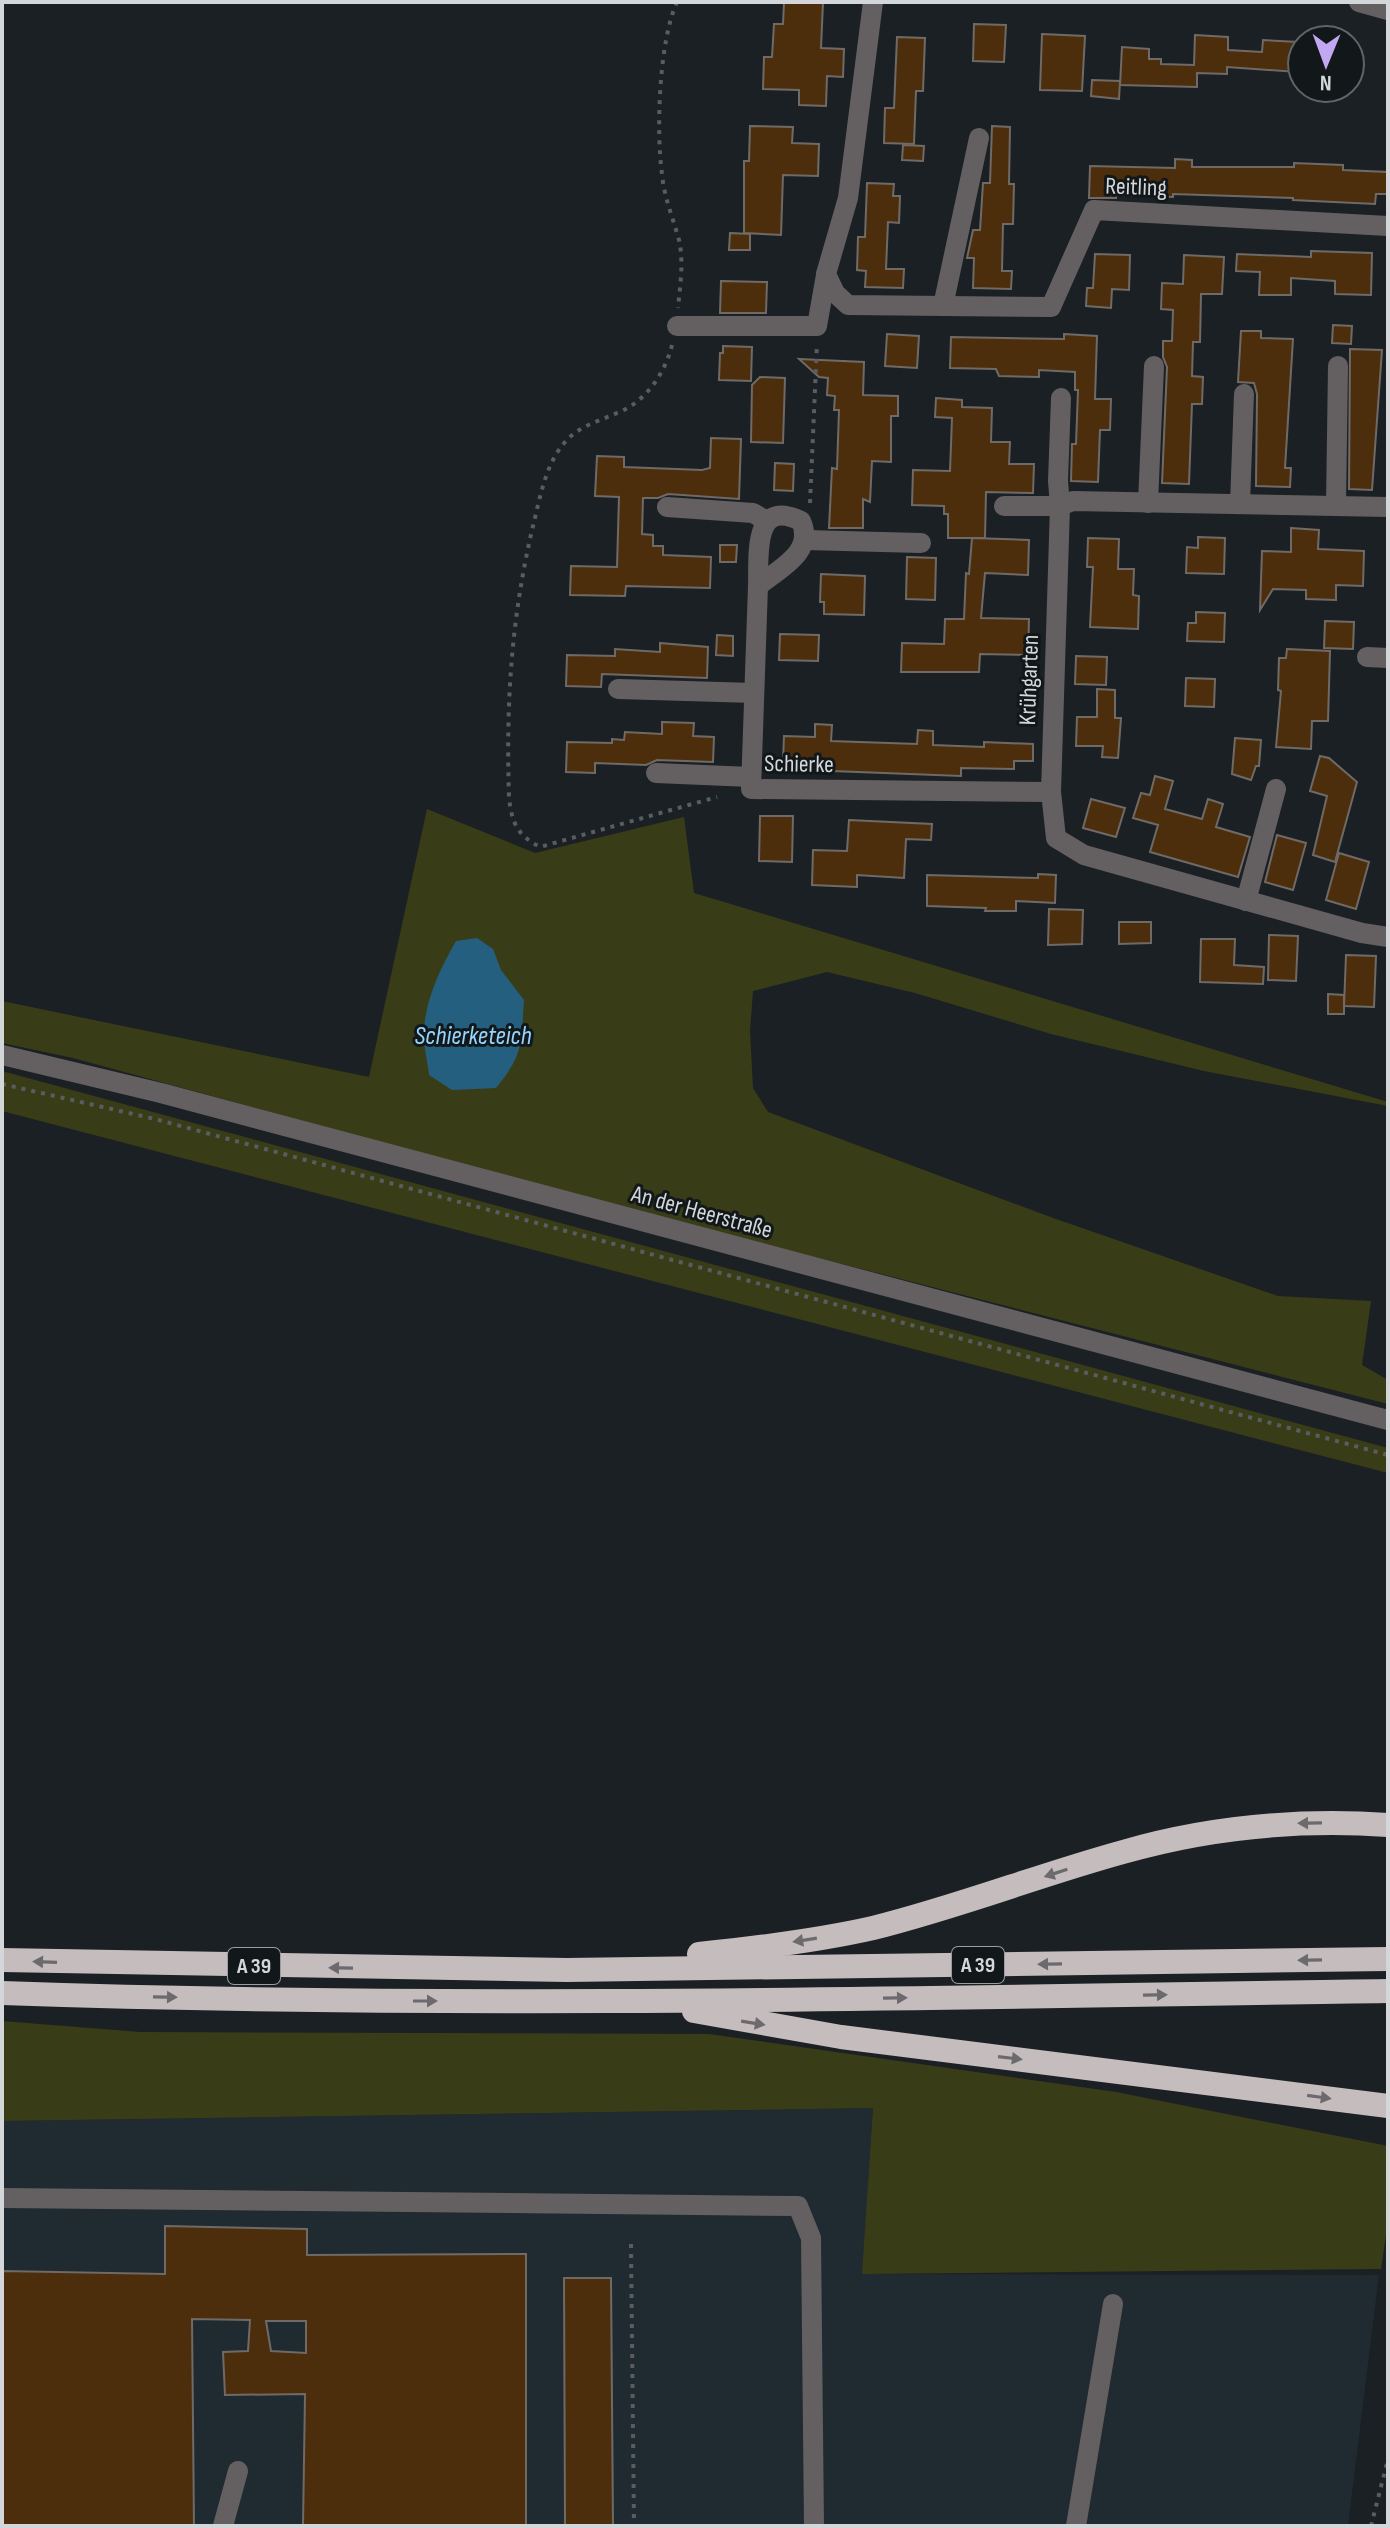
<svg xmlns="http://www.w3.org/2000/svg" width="1390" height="2528" viewBox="0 0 1390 2528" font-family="'Sofia Sans Condensed',sans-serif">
<rect width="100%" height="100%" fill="#1b2024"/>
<path fill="#202a31" d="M873,2108L863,2274L1379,2275L1348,2526H2V2121Z"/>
<g fill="#393d17">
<path d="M427,809L535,853L684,817L694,893L1388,1102V1106L1204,1071L1051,1034L915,993L827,972L753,991L750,1031L753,1088L768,1112L1056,1219L1278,1296L1371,1301L1362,1365L1388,1380V1404L589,1199L73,1058L2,1043V1001L369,1077Z"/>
<path d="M2,1071L1388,1448V1473L2,1111Z"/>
<path d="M2,2021L140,2032L709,2034L1116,2092L1388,2146V2221L1381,2269L862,2274L873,2108L2,2121Z"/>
</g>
<path fill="#255f7f" d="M477,938L493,949L501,970L524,1000C521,1043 524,1054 496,1088L452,1090L429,1075C428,1063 424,1049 424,1037C423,1004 440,969 456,941Z"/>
<g fill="#4c2e0d" stroke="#6f6a65" stroke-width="2" fill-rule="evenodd">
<path d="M784,2H823L821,48L844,49L843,77L827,76L826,106L799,105V90L763,89L764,57H772L774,24H783Z"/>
<path d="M974,24L1006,25L1004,62L973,61Z"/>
<path d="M1042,34L1085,36L1082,91L1040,90Z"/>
<path d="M1195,35L1228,37V50L1262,52L1263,40L1298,42L1297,72L1227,67V74L1197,73V87L1120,85L1122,47L1149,49V59H1161V64L1194,65Z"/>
<path d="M897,37L925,38L923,91H916L914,144L884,143L885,108H894Z"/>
<path d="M1092,80L1120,81L1119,99L1091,96Z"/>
<path d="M750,126L793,127L792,143L819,144L818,176L783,175L781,235L744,233V161H749Z"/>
<path d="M992,126L1010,127L1009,184H1014L1013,224H1003L1002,271H1012L1011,289L973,288L974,258H967L973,230H980L983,183H990Z"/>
<path d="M903,145L924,146L923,161L902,160Z"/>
<path d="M1175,159L1192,160V167H1294V163L1343,165V170L1388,172V194H1376L1375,204L1293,200V198L1173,194V197L1116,195V198H1089L1090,166L1175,168Z"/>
<path d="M867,183L894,184L893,196H900L899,223L888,222L886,269H904L903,288L865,287L866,271L857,270L858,237H865Z"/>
<path d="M730,233L750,234V250H729Z"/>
<path d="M1311,251L1372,253L1371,295L1335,294V281L1291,278V295H1259L1260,272L1236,271L1237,254L1311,257Z"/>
<path d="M1095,254L1130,255L1129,290L1112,289L1111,308L1086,306L1087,288H1093Z"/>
<path d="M1184,255L1224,257L1222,294H1201L1200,342H1193L1192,376L1203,377L1202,404H1192L1189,484L1162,483L1167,367L1163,357V341H1172L1173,310L1161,309L1162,283L1183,284Z"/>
<path d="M721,281L767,282L766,313H720Z"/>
<path d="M1333,325L1352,326L1351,344L1332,343Z"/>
<path d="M1241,331H1261V338L1293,339L1285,468H1291L1290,487L1256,486L1257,394L1254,383L1238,382Z"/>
<path d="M887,334L919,336L917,368L885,366Z"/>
<path d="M1064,334L1097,336L1095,399H1111L1110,430H1100L1098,482L1071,481L1072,444H1076L1078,390H1075V372L1039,370V377L999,376L996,369L950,368L951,337L1064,339Z"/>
<path d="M723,346L752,347L751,381L719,380L720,353H723Z"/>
<path d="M1350,349L1382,350L1372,490L1349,489Z"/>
<path d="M799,359L864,362L863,395L898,396V416H891V462L872,461L870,502L863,499V528H829L832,468L837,469L839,410H834L835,396L827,395L828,378L819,377Z"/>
<path d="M760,377L785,378L783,443L751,442L752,385Z"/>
<path d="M936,398L962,400V407L992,408L991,442H1010L1009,464H1034L1033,493L986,492L985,538H948V514H944V506L912,505L913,470L950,471L952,418L935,417Z"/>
<path d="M711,438L741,439L739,499L668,494L658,498H643L642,534L653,535V546H663V555L711,557L710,588L626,586L625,596L570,595L571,566L617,567L619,497L595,496L597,456L624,457V467L702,470L710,468Z"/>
<path d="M775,463L794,464L793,491L774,490Z"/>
<path d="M1291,528L1319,530L1318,549L1364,551L1363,586L1336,585V600L1306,599V590L1273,589L1260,610L1262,551L1291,552Z"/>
<path d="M1198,537L1225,538L1224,574L1186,573L1187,547L1198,548Z"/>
<path d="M972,538L1029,540L1028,575L985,573L981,618L1029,619L1028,655L980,654L979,672H901L902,643L944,644L945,619H964L966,573L969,574Z"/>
<path d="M1088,538L1119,539L1118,569H1134L1133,595L1139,596L1138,629L1090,627L1093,567H1087Z"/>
<path d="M720,545H737L736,562H720Z"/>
<path d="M907,557L936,558L935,600L906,599Z"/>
<path d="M821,574L865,576L864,615L824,614V602H820Z"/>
<path d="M1196,612L1225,613L1224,642L1187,641L1188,623H1196Z"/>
<path d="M1325,621L1354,622L1353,649L1324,648Z"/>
<path d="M780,634L819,635L818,661L779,660Z"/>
<path d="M717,635L733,636V656L716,655Z"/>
<path d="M660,643L708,647L707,678L602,674L601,687L566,686L567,655L615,656V649L660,652Z"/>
<path d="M1287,649L1330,651L1328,721H1312L1311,749L1276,747L1281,691L1278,690L1279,658H1286Z"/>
<path d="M1076,656L1107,657L1106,685L1075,684Z"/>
<path d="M1186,678L1215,679L1214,707L1185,706Z"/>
<path d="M1097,689L1115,690V718H1121L1118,758L1102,757L1103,746H1076L1077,717H1097Z"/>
<path d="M662,722L694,723L693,736L714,737L713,762L657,760L646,765L595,763V773L566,772L567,742L612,743V739L624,740L625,732L662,734Z"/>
<path d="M815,724L832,725L831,741L917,744L918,730L933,731V745L984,747V742L1033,744V761H1014V769L961,768V776L832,771V763L783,761L784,736L815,737Z"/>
<path d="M1235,738L1261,740L1259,766H1256L1251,780L1232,774Z"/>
<path d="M1320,756L1329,758L1357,782L1335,862L1313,855L1327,796L1310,791Z"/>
<path d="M1155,776L1173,781L1165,809L1202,819L1208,799L1223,804L1216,827L1250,837L1238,877L1150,852L1158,825L1133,818L1141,793L1150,795Z"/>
<path d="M1091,799L1125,808L1116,837L1083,828Z"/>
<path d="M760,816H793L792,862L759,861Z"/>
<path d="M849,820L932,824L931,840L906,839L904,878L857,875V887L812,885L813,850L847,851Z"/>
<path d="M1277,835L1306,843L1293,890L1265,882Z"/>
<path d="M1339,853L1369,862L1356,909L1326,900Z"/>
<path d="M1038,874L1056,875L1055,903L1016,901V911H985L986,908L927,906V875L1038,878Z"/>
<path d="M1049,909L1083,910L1082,944L1048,945Z"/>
<path d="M1119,922H1151V943L1119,944Z"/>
<path d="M1269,935L1298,936L1296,981L1268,980Z"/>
<path d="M1201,939H1235L1234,965L1264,967L1263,984L1200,982Z"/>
<path d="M1346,955L1376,956L1374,1007L1344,1006Z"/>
<path d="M1328,994L1344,995V1014H1328Z"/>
<path d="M165,2226L307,2229V2255L526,2254V2526H303L305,2394L225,2395L223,2352L248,2351L250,2320L192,2319L194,2526H2V2271L165,2274ZM266,2321H306V2353L271,2351Z"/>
<path d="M564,2278H611L613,2526H565Z"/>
</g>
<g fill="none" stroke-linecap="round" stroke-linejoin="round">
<g stroke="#595d61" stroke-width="4" stroke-dasharray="4 6" stroke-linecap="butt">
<path d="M677,2C659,41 656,131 662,174C664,197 673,218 679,240C684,262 680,286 678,308"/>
<path d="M672,345C665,373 646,402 617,413C599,421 579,426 565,442C545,465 540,498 533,526C511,619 506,703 509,798C512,823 517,835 540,847L717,797"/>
<path d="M810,503L817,344"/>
<path d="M2,1084L155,1119L1388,1455"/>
<path d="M631,2244L634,2526"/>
<path d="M1371,2526L1388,2459"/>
</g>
<g stroke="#646061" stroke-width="20">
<path d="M873,2L848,198L826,274L835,293L848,305L1051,307L1094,210L1388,226"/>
<path d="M1359,2L1388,10"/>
<path d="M943,306L979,138"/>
<path d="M677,326H817L826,275"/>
<path d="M1148,503L1154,366"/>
<path d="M1240,504L1244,394"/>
<path d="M1004,506H1060L1058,481L1061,398"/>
<path d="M1336,506L1338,366"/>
<path d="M667,507L753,513L767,521"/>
<path d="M1388,507L1073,501L1060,506L1051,792L1056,838L1084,855L1362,933L1388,937"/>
<path d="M805,540L921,543"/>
<path d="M758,586C759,557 752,497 801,521C815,552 780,568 758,586L751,789L1051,792"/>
<path d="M1367,657L1388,658"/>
<path d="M618,689L754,693"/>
<path d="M656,773L751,777"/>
<path d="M1246,901L1276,789"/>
<path d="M2,1055L161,1093L1388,1420"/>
<path d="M2,2198L798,2206L811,2238L814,2526"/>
<path d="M223,2526L238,2471"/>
<path d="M1076,2526L1113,2304"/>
</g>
<g stroke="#c5bcbd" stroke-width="24">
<path d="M699,1954C757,1948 816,1941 873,1928C958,1907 1039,1875 1123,1852C1210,1827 1298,1819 1388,1825"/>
<path d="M2,1960L567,1970L1388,1959"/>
<path d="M2,1993C464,2009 926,1998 1388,1991"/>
<path d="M694,2011L841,2037L1388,2106"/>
</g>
</g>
<defs><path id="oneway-solid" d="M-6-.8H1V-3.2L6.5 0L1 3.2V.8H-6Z" transform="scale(2)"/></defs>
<g fill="#6c6a6c">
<use href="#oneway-solid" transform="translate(1310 1823) rotate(179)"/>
<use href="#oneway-solid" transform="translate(1056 1873) rotate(162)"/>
<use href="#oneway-solid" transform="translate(805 1940) rotate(171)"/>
<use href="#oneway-solid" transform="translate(1310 1960) rotate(179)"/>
<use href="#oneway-solid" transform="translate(45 1962) rotate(-178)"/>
<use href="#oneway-solid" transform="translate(1050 1964) rotate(179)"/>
<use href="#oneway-solid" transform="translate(341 1968) rotate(-179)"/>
<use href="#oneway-solid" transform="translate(1155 1995) rotate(-1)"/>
<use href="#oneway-solid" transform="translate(165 1997) rotate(1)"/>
<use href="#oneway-solid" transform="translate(895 1998) rotate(-1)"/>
<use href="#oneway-solid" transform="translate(425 2001)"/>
<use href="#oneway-solid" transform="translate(753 2023) rotate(9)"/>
<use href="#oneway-solid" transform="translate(1010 2058) rotate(7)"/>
<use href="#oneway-solid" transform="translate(1319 2097) rotate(8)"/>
</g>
<g text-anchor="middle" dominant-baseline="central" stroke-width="6" stroke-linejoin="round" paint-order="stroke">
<g fill="#12171a" stroke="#999da0" stroke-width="2">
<rect x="952" y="1947" width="52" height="36" rx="6"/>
<rect x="228" y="1948" width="52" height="36" rx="6"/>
</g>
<g font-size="22" font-weight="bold" fill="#d3d7d9">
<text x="978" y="1965">A 39</text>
<text x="254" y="1966">A 39</text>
</g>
<g font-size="24" fill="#d3d7d9" stroke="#12171a">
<text transform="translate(1136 187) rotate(2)">Reitling</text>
<text transform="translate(1029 680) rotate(-88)">Krühgarten</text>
<text transform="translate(799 764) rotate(1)">Schierke</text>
<text transform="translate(702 1212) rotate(15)">An der Heerstraße</text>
</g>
<g font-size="26" font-style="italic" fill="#94d5fe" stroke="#12171a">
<text x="473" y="1036">Schierketeich</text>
</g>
</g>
<rect width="1390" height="2528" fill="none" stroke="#d3d7d9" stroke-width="8"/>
<g transform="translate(1326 64) rotate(181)"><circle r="38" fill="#12171a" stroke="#5f6466" stroke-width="2"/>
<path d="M0-6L14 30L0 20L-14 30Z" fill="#c2a7f2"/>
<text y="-12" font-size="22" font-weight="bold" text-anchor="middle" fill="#d3d7d9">N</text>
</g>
</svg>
